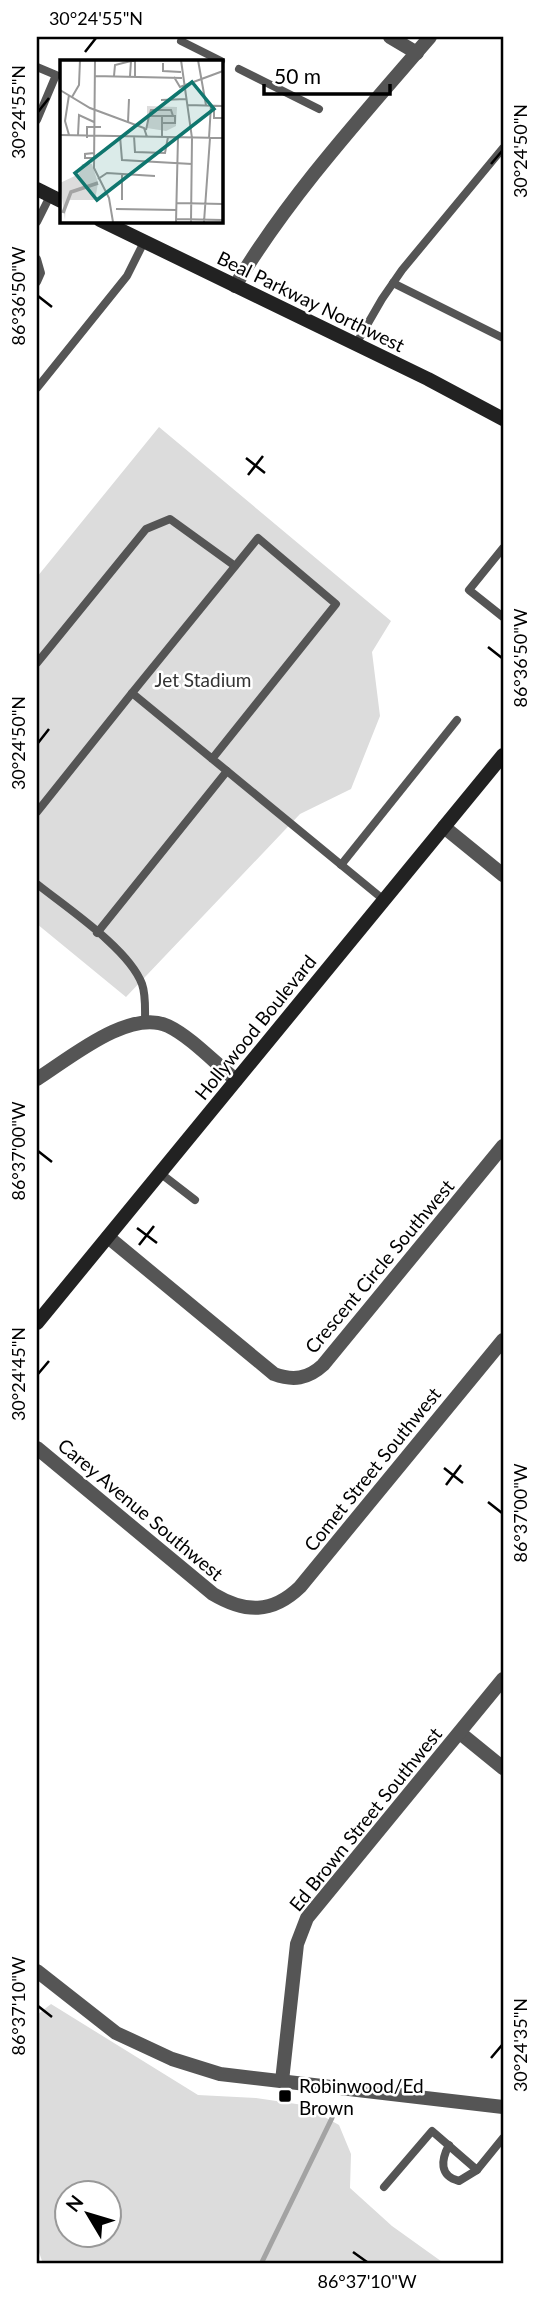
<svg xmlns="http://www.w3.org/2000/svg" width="540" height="2301" viewBox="0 0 540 2301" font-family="Lato,sans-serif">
<rect width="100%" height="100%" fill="#fff"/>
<g fill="#dcdcdc" fill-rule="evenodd">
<path d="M159,427L391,621L372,652L380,716L351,789L300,814L126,997L37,924V577Z"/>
<path d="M51,2004L198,2095L256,2098L303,2105L339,2125L351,2154L350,2188L392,2226L445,2264H43L37,2246V2015ZM66,2192H108V2234H66Z"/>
</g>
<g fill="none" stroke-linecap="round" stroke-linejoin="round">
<path stroke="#a3a3a3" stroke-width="5" d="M261,2264L332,2118"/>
<g stroke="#555" stroke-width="8">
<path d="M181,41L221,61"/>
<path d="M37,67L56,75L37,120"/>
<path d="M239,69L319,109"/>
<path d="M37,222L50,196"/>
<path d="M37,259L41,273L37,282"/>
<path d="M393,283L503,338"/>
<path d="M356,344L382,299L402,270L503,148"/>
<path d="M37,388L127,276L144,242"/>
<path d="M503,548L469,590L503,617"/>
<path d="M37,663L146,529L170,519L235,566"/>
<path d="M212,759L336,604L258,538L132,693L384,900"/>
<path d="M37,812L132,693"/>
<path d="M341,865L457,720"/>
<path d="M37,884C67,908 129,949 142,984C146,995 145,1011 145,1022"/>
<path d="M97,933L227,771"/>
<path d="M160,1173L195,1200"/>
<path d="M449,2145C441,2160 439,2176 459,2181L477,2170"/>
<path d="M384,2187L432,2131L477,2170L503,2138"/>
</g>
<g stroke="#555" stroke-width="14">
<path d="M390,37L417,53"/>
<path d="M235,286C289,196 362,116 430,37"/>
<path d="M444,827L503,875"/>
<path d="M37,1079C69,1059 129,1008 168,1026C191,1037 216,1064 236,1080"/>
<path d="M108,1237L274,1374C293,1381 308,1379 323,1365L503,1146"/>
<path d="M37,1448L213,1594C245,1613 272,1614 300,1587L503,1340"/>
<path d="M460,1733L503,1768"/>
<path d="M37,1971L116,2033L172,2059L220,2074L503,2107"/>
<path d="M282,2081L297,1944L307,1918L503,1679"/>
</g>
<g stroke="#222" stroke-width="14">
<path d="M37,189L61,201"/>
<path d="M100,220L428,379L503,419"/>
<path d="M37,1323L503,755"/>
</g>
</g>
<path fill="none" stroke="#000" stroke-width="2.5" d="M85,52L96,38M38,112L49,98M491,164L502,151M38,296L52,307M246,458L265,473M248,475L263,456M488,647L502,658M38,743L49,729M38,1151L52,1162M137,1228L157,1243M139,1245L154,1226M38,1374L49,1361M444,1468L463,1483M446,1485L461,1465M488,1502L502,1513M38,2006L52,2017M491,2058L502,2045M353,2252L367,2262"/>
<rect fill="#000" stroke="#fff" stroke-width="2.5" x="278" y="2089" width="14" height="14" rx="3.5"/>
<g text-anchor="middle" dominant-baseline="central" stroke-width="5" stroke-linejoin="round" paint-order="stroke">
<g font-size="19" fill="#000" stroke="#fff">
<text transform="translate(311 301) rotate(26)">Beal Parkway Northwest</text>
<text transform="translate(255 1027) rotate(-51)">Hollywood Boulevard</text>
<text transform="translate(379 1266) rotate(-50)">Crescent Circle Southwest</text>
<text transform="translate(372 1469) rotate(-51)">Comet Street Southwest</text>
<text transform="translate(141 1509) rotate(40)">Carey Avenue Southwest</text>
<text transform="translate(365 1819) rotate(-51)">Ed Brown Street Southwest</text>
</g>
<g font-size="19" fill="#333" stroke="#fff">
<text x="203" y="679">Jet Stadium</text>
</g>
<g font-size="19" fill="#000" stroke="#fff" text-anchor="start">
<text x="299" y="2085">Robinwood/Ed<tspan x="299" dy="22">Brown</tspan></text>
</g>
</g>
<g transform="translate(60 60)">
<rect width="163" height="163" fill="#fff"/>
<path d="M87,46L117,47L116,66L106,71L87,68ZM22,104H32L38,123L35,140H6L5,160L0,123L19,114Z" fill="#dcdcdc"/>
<path fill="none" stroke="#a3a3a3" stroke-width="3.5" d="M3,153L11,132L38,123"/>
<path fill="none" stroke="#999" stroke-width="2" d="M35,0L34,108L49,138L53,162M121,0L132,78L131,162M138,0L146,45M103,3V11L121,12M34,16L122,18M54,16L55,5L71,1M70,16L71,1H75V17M114,17L120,27L163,11M0,30L30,48L84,68L87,77M12,37L19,25L20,0M101,40L126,39M127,45L163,46M154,45V58H163M89,56L91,50H111L113,56M68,62L69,39M86,70L89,56H102M0,75L163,78M9,75L5,61L9,35M18,75L19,55L34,62M60,76L62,100L132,104M74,76L75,92L105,93L108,77M102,77V56H115V63H102M27,78V67H41M149,78L151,45M34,98H25V94L34,93M38,119L47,113L95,116M62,140V114M117,143L163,144M56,149L117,150M116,159L163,160M116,162L118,77M144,162L150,78"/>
<path fill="#0f766e" fill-opacity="0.15" stroke="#0f766e" stroke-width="3.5" d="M132,22L154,49L37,140L15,113Z"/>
<rect width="163" height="163" fill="none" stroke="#000" stroke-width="3.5"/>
</g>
<rect width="540" height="2301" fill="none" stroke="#ffffff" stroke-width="77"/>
<g transform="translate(88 2214) rotate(308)"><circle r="33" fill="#ffffff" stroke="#999999" stroke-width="2"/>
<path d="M0-5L12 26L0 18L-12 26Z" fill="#000000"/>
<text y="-10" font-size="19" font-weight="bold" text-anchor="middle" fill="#000000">N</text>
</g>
<path d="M264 84v10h126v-10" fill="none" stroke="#000000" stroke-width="3.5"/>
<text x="274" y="84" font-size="21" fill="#000000" stroke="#ffffff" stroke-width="5" paint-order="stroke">50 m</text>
<rect x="38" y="38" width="464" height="2224" fill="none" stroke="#000" stroke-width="2.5"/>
<g font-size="18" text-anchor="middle" fill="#000">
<text x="96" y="25">30°24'55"N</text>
<text transform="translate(19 112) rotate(-90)" y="6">30°24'55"N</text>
<text transform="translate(521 151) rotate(-90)" y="6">30°24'50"N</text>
<text transform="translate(19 296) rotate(-90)" y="6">86°36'50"W</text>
<text transform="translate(521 658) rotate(-90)" y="6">86°36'50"W</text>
<text transform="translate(19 743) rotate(-90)" y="6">30°24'50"N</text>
<text transform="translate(19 1151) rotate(-90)" y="6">86°37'00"W</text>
<text transform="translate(19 1374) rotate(-90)" y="6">30°24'45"N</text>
<text transform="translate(521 1513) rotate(-90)" y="6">86°37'00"W</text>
<text transform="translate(19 2006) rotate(-90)" y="6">86°37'10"W</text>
<text transform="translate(521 2045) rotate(-90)" y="6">30°24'35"N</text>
<text x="367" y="2288">86°37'10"W</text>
</g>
</svg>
